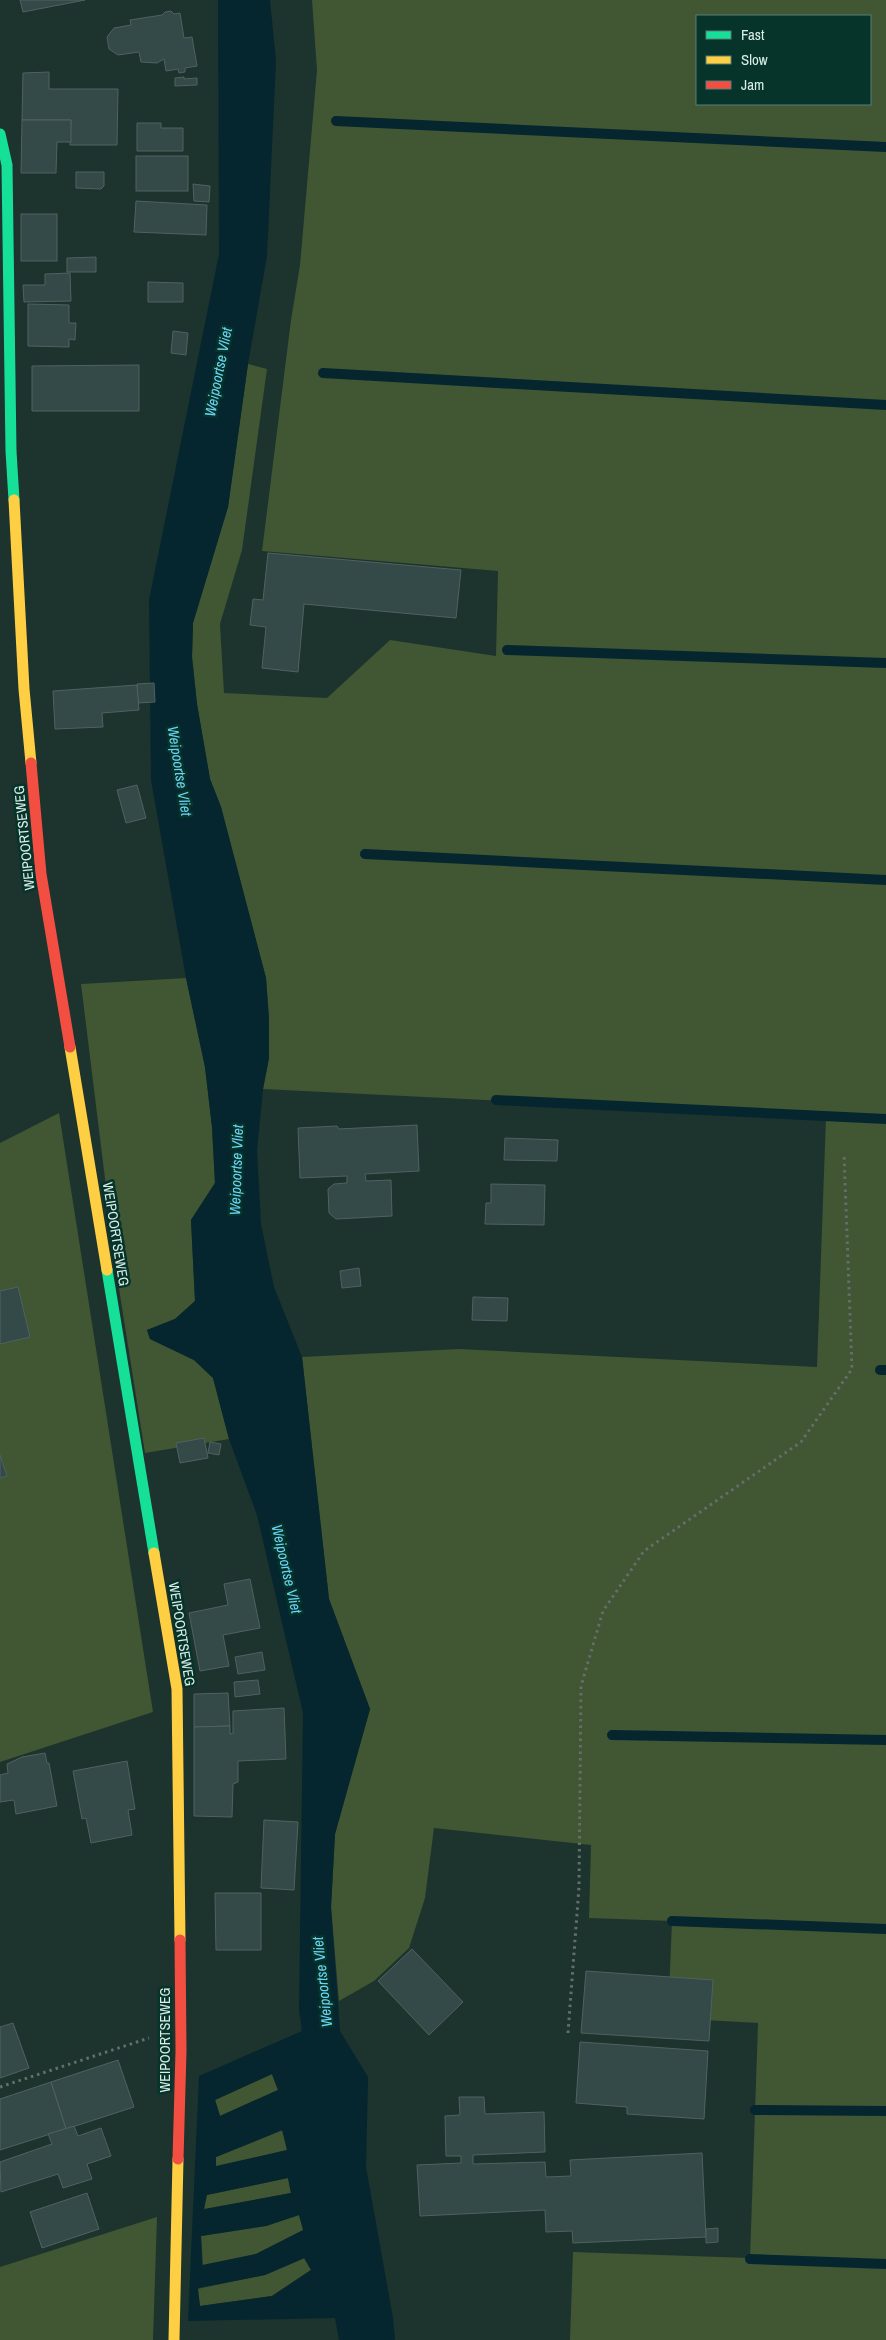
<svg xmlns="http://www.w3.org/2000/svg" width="886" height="2340" viewBox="0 0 886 2340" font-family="'Archivo Narrow',sans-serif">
<rect width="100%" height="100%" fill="#1d332e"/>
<g fill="#415632" fill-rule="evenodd">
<path d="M312,0H886V2340H570L573,2252L750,2258L758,2023L668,2018L672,1921L589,1918L591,1845L434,1828L425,1898L409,1948L374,1981L339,2001L331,1907L335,1834L370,1709L329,1599L302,1357L459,1349L817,1367L826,1117L263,1089L269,1058V1019L266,978L221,807L210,779L197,704L192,657L193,623L228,507L248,364L267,369L242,550L220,624L224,693L327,698L390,640L496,656L498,571L262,551L291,320L300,265L317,70ZM697,16H870V104H697Z"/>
<path d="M186,978L205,1067L212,1127L215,1183L191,1220L195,1301L175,1319L147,1330L150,1339L194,1360L213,1378L229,1439L145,1453L117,1276L81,984Z"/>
<path d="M59,1113L153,1712L0,1762V1143Z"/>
<path d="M272,2074L278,2090L220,2116L215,2100Z"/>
<path d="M283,2130L287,2150L216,2167V2157Z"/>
<path d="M288,2178L291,2193L204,2210L206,2195Z"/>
<path d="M299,2215L304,2230L256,2254L203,2266L201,2236L266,2226Z"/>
<path d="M157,2217L153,2340H0V2267Z"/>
<path d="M305,2258L311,2270L272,2296L200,2306L197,2289L265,2275Z"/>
</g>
<path fill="#05262e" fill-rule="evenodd" d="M218,0H270L276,61L267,256L248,364L228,507L193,623L192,657L197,704L210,779L221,807L266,978L269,1019V1058L263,1089L257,1151L261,1224L274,1287L302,1357L329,1599L370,1709L335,1834L331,1907L340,2031L368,2077L366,2167L393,2318L395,2340H339L335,2318L188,2321L199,2076L302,2031L299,2010L303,1713L257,1515L229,1439L213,1378L194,1360L150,1339L147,1330L175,1319L195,1301L191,1220L215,1183L212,1127L205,1067L186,978L151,780L149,600L219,254ZM272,2074L278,2090L220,2116L215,2100ZM282,2130L287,2150L216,2166V2157ZM288,2178L291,2193L204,2209L207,2195ZM299,2215L303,2230L256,2254L202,2265L201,2236L266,2226ZM304,2258L311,2270L272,2296L200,2306L198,2288L265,2275Z"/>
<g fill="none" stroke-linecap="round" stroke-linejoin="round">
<g stroke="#05262e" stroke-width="10">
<path d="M336,121L886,147"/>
<path d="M323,373L886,405"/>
<path d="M507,650L886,663"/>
<path d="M365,854L886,880"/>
<path d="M496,1100L886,1119"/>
<path d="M880,1370H886"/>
<path d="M612,1735L886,1740"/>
<path d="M672,1921L886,1929"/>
<path d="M755,2110L886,2111"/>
<path d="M750,2259L886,2264"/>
</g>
</g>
<g fill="#344a48" stroke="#506260">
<path d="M20,0H85L23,12Z"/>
<path d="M171,11L174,14L180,13L184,38L192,37L197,66L185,68V72L179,73L178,69L166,71L164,59L157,63L141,62L139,52L118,55L109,49L107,37L114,28L131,25L130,20L162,15L165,12Z"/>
<path d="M49,72V89H118L117,145H70L71,120H22L23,73Z"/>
<path d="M184,77V79L197,78V85L175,86V78Z"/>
<path d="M22,120H71V142H57L56,173H21Z"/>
<path d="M137,123H161V128H183V151H137Z"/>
<rect x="136" y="156" width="52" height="35"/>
<path d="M76,172H104V186L101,189L76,188Z"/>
<path d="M193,184L210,186L209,202L194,201Z"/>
<path d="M136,201L207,205L206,235L134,232Z"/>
<rect x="21" y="214" width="36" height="47"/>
<path d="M96,257V272H67V258Z"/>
<path d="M70,273L71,301L24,302L23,285H45V274Z"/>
<path d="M148,282L183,283V302H148Z"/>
<path d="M28,304L69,305V323H76L75,340L69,339V347L28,346Z"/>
<path d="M173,331L188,333L186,355L171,353Z"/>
<path d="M139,365V411H32V366Z"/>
<path d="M268,553L461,570L456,618L304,604L298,672L262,668L266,627L250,625L253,599L263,600Z"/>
<path d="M154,683L155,702L138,703L137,684Z"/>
<path d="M137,685L139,710L102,713L103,727L55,729L53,691Z"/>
<path d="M137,785L146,818L126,823L117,790Z"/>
<path d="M417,1125L419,1171L365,1174L366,1181L391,1180L392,1216L336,1219L329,1213L328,1189L334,1184L347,1183V1176L300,1178L298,1128L337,1126L339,1129Z"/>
<path d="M505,1138L558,1140L557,1161L504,1160Z"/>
<path d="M491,1184L545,1185L544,1225L485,1224L486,1203H491Z"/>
<path d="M359,1268L361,1286L342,1288L340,1271Z"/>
<path d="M18,1287L30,1337L0,1344V1291Z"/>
<path d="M473,1297L508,1298L507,1321L472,1320Z"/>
<path d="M204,1438L208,1458L180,1463L176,1443Z"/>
<path d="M210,1442L221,1444L219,1455L208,1453Z"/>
<path d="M0,1455L7,1476L0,1478Z"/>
<path d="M250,1579L260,1628L223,1635L229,1666L200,1671L189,1613L228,1605L224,1584Z"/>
<path d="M262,1652L265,1670L238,1674L235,1657Z"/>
<path d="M258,1680L260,1694L235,1697L234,1682Z"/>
<path d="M228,1693L230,1726L194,1727V1694Z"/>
<path d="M284,1708L286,1759L238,1761V1782L233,1784L232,1817L194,1816V1727L230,1726V1734L233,1733V1711Z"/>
<path d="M45,1753L47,1763H49L57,1806L16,1814L14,1800L0,1802V1775L8,1773L7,1764L22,1757Z"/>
<path d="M127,1761L135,1809L128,1810L132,1835L91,1843L86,1818L82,1819L73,1771Z"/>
<path d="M264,1820L298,1822L294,1890L261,1888Z"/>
<path d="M215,1893H261V1950H216Z"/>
<path d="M412,1949L463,2002L429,2035L378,1981Z"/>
<path d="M586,1971L713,1980L709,2041L581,2033Z"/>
<path d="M13,2023L29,2068L0,2078V2027Z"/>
<path d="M580,2042L708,2051L704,2119L627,2114V2107L576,2103Z"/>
<path d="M118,2060L134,2107L66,2129L51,2082Z"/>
<path d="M51,2082L66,2129L0,2150V2099Z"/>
<path d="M459,2097H484L485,2114L544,2112L545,2152L473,2155V2164L545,2162L546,2177L571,2176L570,2160L702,2153L706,2237L573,2243L572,2231L546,2232L545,2210L420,2216L417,2165L461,2163V2156H446L445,2116L460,2115Z"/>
<path d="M74,2126L78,2136L101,2128L111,2156L87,2164L92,2179L63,2188L58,2174L1,2192L0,2162L52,2144L48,2134Z"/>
<path d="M87,2193L99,2229L42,2248L30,2212Z"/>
<path d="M718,2228V2242L706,2243V2229Z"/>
</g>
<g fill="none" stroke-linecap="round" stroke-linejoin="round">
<g stroke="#646f6b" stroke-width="3" stroke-dasharray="2.5 4" stroke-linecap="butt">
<path d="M568,2033L579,1887L581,1686L603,1611L644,1551L801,1442L852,1369L844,1154"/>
<path d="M0,2087L149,2038"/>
</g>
<g stroke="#16e098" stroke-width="11">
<path d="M0,134L7,165L11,451L14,500"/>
<path d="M107,1270L154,1553"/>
</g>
<g stroke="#ffcf43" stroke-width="11">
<path d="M14,500L24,689L31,763"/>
<path d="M70,1047L107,1270"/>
<path d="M154,1553L177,1689L180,1940"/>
<path d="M174,2340L178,2159"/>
</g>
<g stroke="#f24e42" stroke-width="11">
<path d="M31,763L41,874L70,1047"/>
<path d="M178,2159L181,2051L180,1940"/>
</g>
</g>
<g text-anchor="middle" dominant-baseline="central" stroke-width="5" stroke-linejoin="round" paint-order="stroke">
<g font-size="14" fill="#d8eee7" stroke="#06332a">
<text transform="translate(24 838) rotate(-96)">WEIPOORTSEWEG</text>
<text transform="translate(116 1234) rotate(81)">WEIPOORTSEWEG</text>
<text transform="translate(182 1634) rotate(81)">WEIPOORTSEWEG</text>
<text transform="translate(165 2040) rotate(-90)">WEIPOORTSEWEG</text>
</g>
<g font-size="15" font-style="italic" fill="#6bd4f6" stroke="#06332a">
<text transform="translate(218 372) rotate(-79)">Weipoortse Vliet</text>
<text transform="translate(180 771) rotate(81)">Weipoortse Vliet</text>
<text transform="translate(236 1170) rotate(-88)">Weipoortse Vliet</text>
<text transform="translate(287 1569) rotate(77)">Weipoortse Vliet</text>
<text transform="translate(322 1982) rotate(-96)">Weipoortse Vliet</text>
</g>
</g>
<rect x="696" y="15" width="175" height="90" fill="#06332a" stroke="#5a7e76"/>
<rect x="706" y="31" width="25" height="8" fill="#16e098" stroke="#5a7e76"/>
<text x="741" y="40" font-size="15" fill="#d8eee7">Fast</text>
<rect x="706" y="56" width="25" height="8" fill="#ffcf43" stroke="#5a7e76"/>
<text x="741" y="65" font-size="15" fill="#d8eee7">Slow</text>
<rect x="706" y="81" width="25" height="8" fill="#f24e42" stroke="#5a7e76"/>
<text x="741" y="90" font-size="15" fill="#d8eee7">Jam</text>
</svg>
